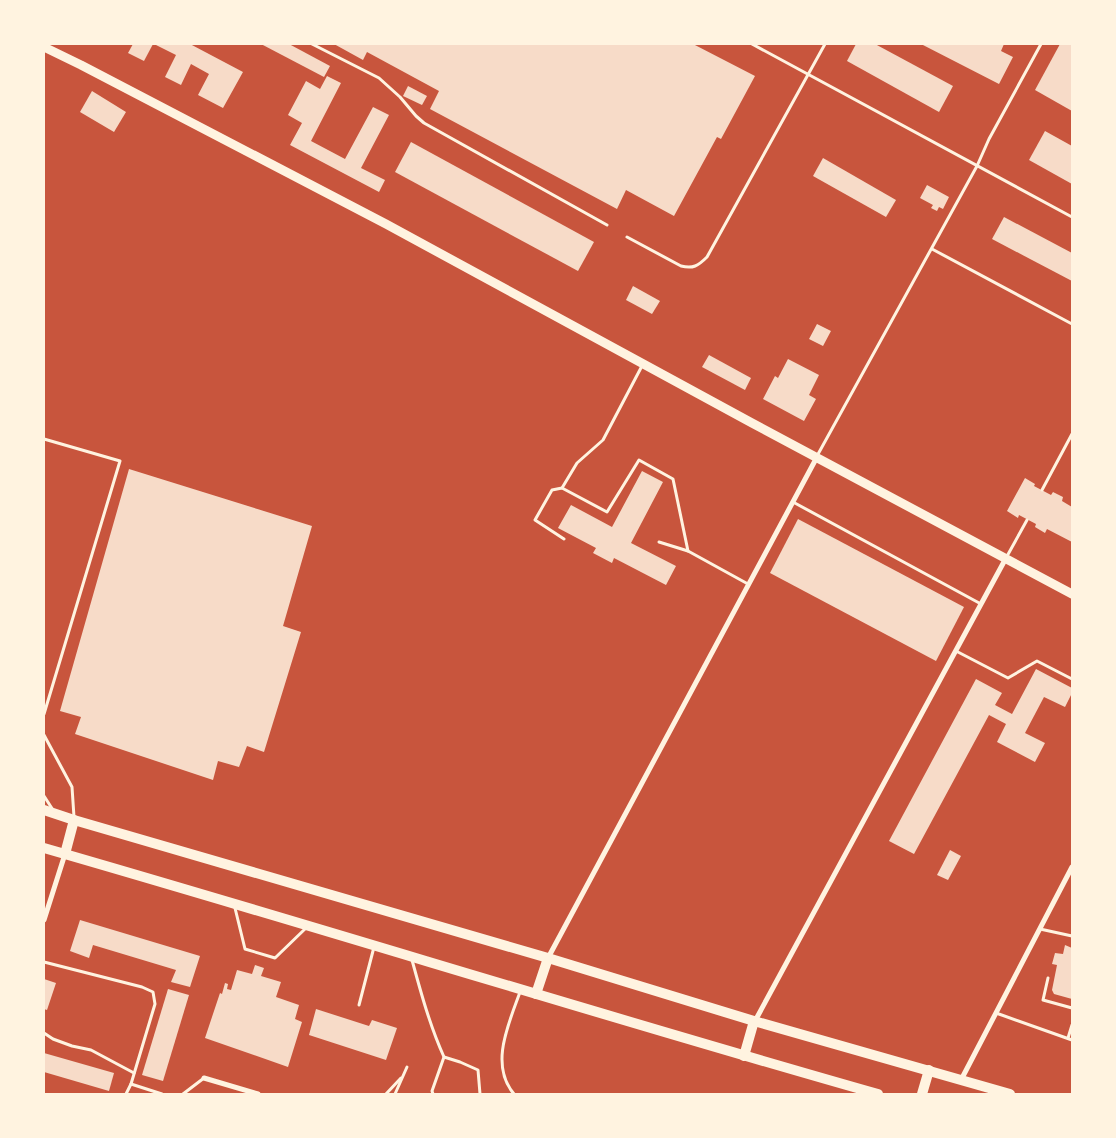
<svg xmlns="http://www.w3.org/2000/svg" width="1116" height="1138" viewBox="0 0 1116 1138" font-family="Inter,sans-serif">
<rect width="100%" height="100%" fill="#c8553d"/>
<g fill="#f7dbc8">
<path d="M133,44H153L144,61L128,53Z"/>
<path d="M154,44H190L243,72L223,108L198,95L209,74L191,64L181,85L165,77L176,55Z"/>
<path d="M261,44H289L330,66L324,77Z"/>
<path d="M334,44H693L755,76L721,139L717,137L674,216L626,190L617,209L430,109L439,91L367,52L363,60Z"/>
<path d="M856,44H875L953,86L939,112L847,61Z"/>
<path d="M921,44H1004L1001,51L1013,57L999,84Z"/>
<path d="M1060,44H1072V111L1035,90Z"/>
<path d="M327,76L341,83L311,141L345,159L373,107L389,115L361,168L385,180L379,192L290,145L302,123L288,115L306,81L320,89Z"/>
<path d="M408,86L427,96L422,105L403,96Z"/>
<path d="M92,91L126,112L114,132L80,112Z"/>
<path d="M1045,131L1072,146V184L1029,160Z"/>
<path d="M411,142L594,242L578,271L395,172Z"/>
<path d="M823,158L896,200L886,217L813,176Z"/>
<path d="M927,185L949,197L943,209L939,207L937,211L931,208L933,205L920,198Z"/>
<path d="M1004,217L1072,253V281L992,239Z"/>
<path d="M633,286L660,301L652,314L626,300Z"/>
<path d="M817,324L831,331L823,346L809,339Z"/>
<path d="M709,355L751,378L745,390L702,367Z"/>
<path d="M788,359L819,375L809,395L816,399L804,421L763,399L775,376L778,378Z"/>
<path d="M129,469L312,526L283,626L301,632L264,752L247,746L239,767L218,761L213,780L75,734L81,717L60,711Z"/>
<path d="M642,471L663,482L631,543L676,566L666,585L614,558L612,563L593,553L596,548L558,528L571,505L612,527Z"/>
<path d="M1025,478L1035,484L1034,486L1051,495L1053,492L1063,497L1062,501L1072,507V542L1047,529L1045,533L1035,527L1036,524L1019,515L1018,518L1007,511Z"/>
<path d="M798,519L964,607L936,661L770,573Z"/>
<path d="M1036,669L1072,688V693L1065,707L1044,697L1025,733L1045,743L1035,762L997,742L1006,724L989,715L914,854L889,841L976,679L1002,693L995,705L1012,714Z"/>
<path d="M950,850L961,856L948,880L937,875Z"/>
<path d="M80,920L200,956L190,987L171,982L176,970L93,945L89,958L70,951Z"/>
<path d="M1065,945L1072,948V999L1054,994L1052,990L1057,965L1052,964L1055,953L1063,954Z"/>
<path d="M255,965L264,968L261,976L281,982L276,997L299,1005L295,1019L302,1022L288,1067L205,1038L220,993L222,994L225,983L228,984L227,989L231,990L237,970L252,974Z"/>
<path d="M44,979L56,983L47,1010L44,1009Z"/>
<path d="M168,989L189,995L163,1081L142,1075Z"/>
<path d="M316,1009L369,1026L372,1020L397,1028L386,1060L309,1035Z"/>
<path d="M44,1053L114,1073L109,1091L44,1072Z"/>
</g>
<g fill="none" stroke-linecap="round" stroke-linejoin="round">
<g stroke="#fff3e0" stroke-width="3">
<path d="M312,44L379,78L400,97L416,116L424,123L607,225"/>
<path d="M752,44L1072,217"/>
<path d="M627,237L681,266C693,269 698,266 707,257L825,44"/>
<path d="M932,249L1072,324"/>
<path d="M44,439L120,461L44,714"/>
<path d="M817,456L977,166L989,139L1041,44"/>
<path d="M562,488L607,512L639,460L673,479L688,551L748,584"/>
<path d="M1042,490L1072,434"/>
<path d="M793,502L981,604"/>
<path d="M564,539L535,520L552,490L562,488L577,463L603,440L643,364"/>
<path d="M659,542L688,551"/>
<path d="M1006,558L1027,520"/>
<path d="M956,651L1008,678L1037,661L1072,679"/>
<path d="M44,735L72,787L74,817"/>
<path d="M44,796L53,810"/>
<path d="M235,908L245,949L275,958L306,928"/>
<path d="M1040,929L1072,936"/>
<path d="M412,960C421,993 430,1026 444,1057L460,1062L478,1070L480,1094"/>
<path d="M44,962L142,987L153,992L155,1004L131,1084"/>
<path d="M1048,978L1043,1000L1072,1008"/>
<path d="M359,1005L374,947"/>
<path d="M996,1013L1072,1040"/>
<path d="M44,1033L53,1039L72,1046L91,1050L134,1073"/>
<path d="M1068,1038L1072,1025"/>
<path d="M126,1094L131,1084L162,1094"/>
<path d="M183,1094L204,1078"/>
<path d="M386,1094L401,1078"/>
<path d="M395,1094L407,1067"/>
<path d="M433,1094L432,1091L444,1057"/>
<path d="M514,1094C489,1065 509,1023 520,992"/>
</g>
<g stroke="#fff3e0" stroke-width="5">
<path d="M44,920L65,854"/>
<path d="M548,958L817,457"/>
<path d="M755,1021L1006,558"/>
<path d="M204,1078L258,1094"/>
<path d="M961,1080L1072,867"/>
</g>
<path stroke="#fff3e0" stroke-width="9" d="M44,47L81,65L386,224L752,423L1072,594"/>
<g stroke="#fff3e0" stroke-width="10">
<path d="M44,810L74,820L548,958L754,1021L1010,1094"/>
<path d="M44,848C322,928 599,1015 878,1094"/>
<path d="M65,854L74,820"/>
<path d="M536,994L548,958"/>
<path d="M744,1056L754,1021"/>
<path d="M922,1094L929,1070"/>
</g>
</g>
<rect width="1116" height="1138" fill="none" stroke="#fff3e0" stroke-width="90"/>
</svg>
